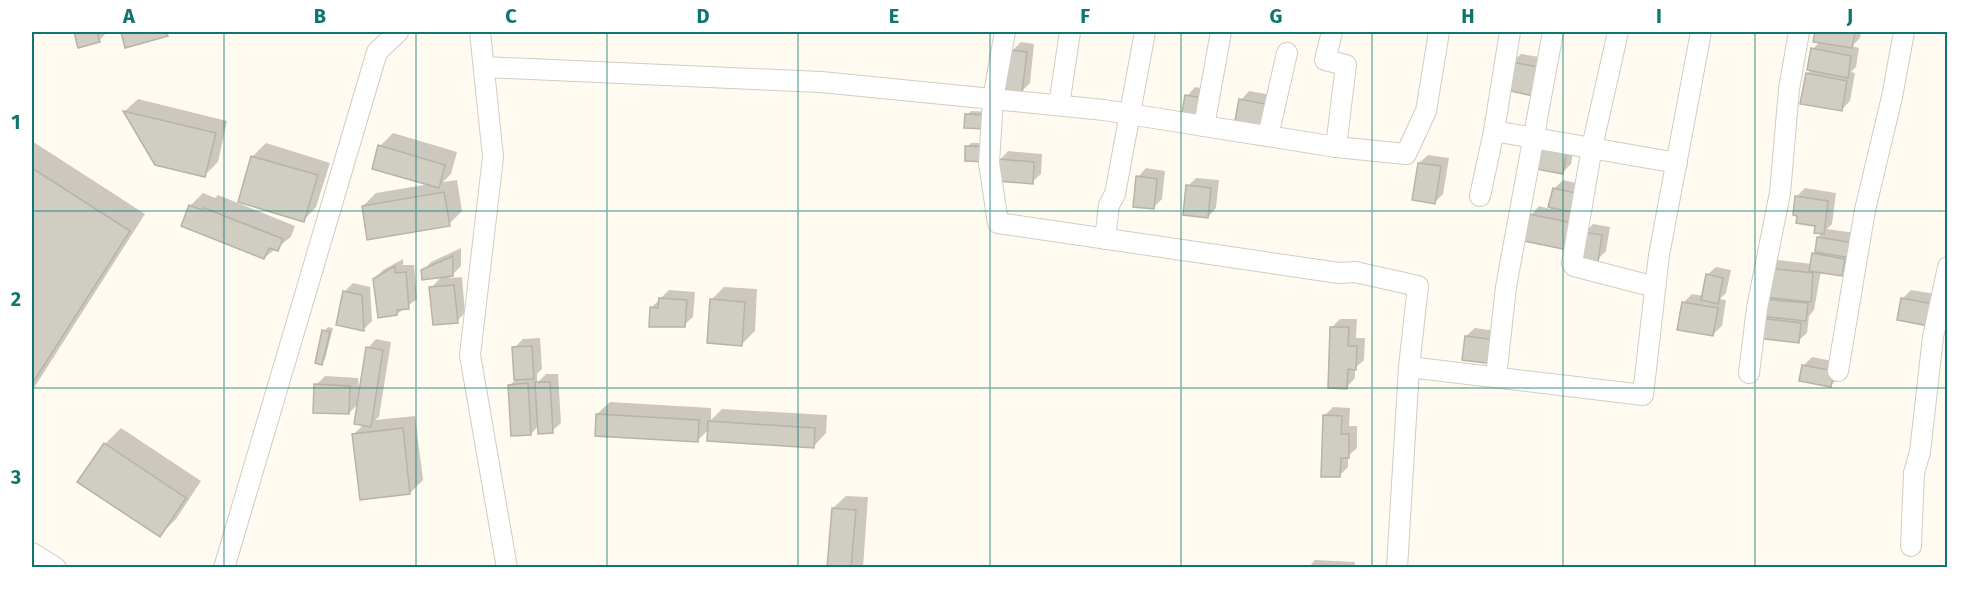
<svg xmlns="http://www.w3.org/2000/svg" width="1979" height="599" viewBox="0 0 1979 599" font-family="'Fira Sans',sans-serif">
<rect width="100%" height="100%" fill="#fffbf0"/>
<g fill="#0003">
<path d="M75,32H107L99,41L79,46Z"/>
<path d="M122,32H170L167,35L126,46Z"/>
<path d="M1816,32H1861L1860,38L1852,46L1859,48L1856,67L1851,72L1855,73L1850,101L1841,110L1807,74L1812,69L1813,49L1820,41L1815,40Z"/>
<path d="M1021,42L1034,44L1030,83L1021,92L1012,51Z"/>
<path d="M1521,54L1551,59L1538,95L1512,62Z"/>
<path d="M1195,87L1216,91L1212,113L1187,96Z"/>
<path d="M1249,91L1278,96L1274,122L1241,100Z"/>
<path d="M138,99L227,121L218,162L205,175L156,164L125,111Z"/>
<path d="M971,111L990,112L985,128L967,115Z"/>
<path d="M393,133L457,152L451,174L443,182L457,180L462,211L449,224L363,206L376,193L430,184L380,146Z"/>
<path d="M32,141L145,214L32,391Z"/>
<path d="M1575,141L1571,164L1562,173L1542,145Z"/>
<path d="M266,143L330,163L316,207L304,220L240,201L253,156Z"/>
<path d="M971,143H992L991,157L967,147Z"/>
<path d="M1008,151L1042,154L1041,174L1032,182L1000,160Z"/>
<path d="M1428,155L1449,158L1443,194L1435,202L1419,163Z"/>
<path d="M1146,168L1165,171L1162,199L1153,208L1138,177Z"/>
<path d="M1196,178L1219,180L1216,208L1208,217L1188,186Z"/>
<path d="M1563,180L1588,186L1582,235L1593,224L1610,227L1606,251L1597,260L1531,215L1539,206L1550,209L1554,189Z"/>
<path d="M1805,188L1836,193L1832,224L1827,229L1863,234L1850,266L1841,274L1821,271L1814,310L1809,316L1807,333L1798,341L1758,337L1768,269L1777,260L1812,264L1818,237L1823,232L1796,197Z"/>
<path d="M203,193L215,198L218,195L295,226L291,237L264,258L190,206Z"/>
<path d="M461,248V266L449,278L462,277L465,313L457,321L431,288L442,276L423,271L431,262Z"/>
<path d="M403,259V265H414L417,299L397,314L374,279L383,270Z"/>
<path d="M1716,267L1731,270L1726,293L1720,299L1726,300L1722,326L1713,334L1683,303L1692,294L1703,296L1707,275Z"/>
<path d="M353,283L370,287L372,321L364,329L344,292Z"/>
<path d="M724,287L757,289L755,331L742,344L711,300Z"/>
<path d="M669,290L695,292L693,317L684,325L650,326L651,308Z"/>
<path d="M1911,290L1941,295L1928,325L1903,298Z"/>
<path d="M1340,319H1357L1356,338H1365L1364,360L1355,368V378L1347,387L1332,327Z"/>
<path d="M328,327L333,328L325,359L321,363L324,331Z"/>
<path d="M1475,328L1504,332L1501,353L1466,336Z"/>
<path d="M540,338L542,369L537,374V383L546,374H558L561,423L552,431L539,425L531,434L510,385L516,379L514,348L523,339Z"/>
<path d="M376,339L391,342L379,417L375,420L415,416L423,480L410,493L354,434L364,424L359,403L349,413L316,385L325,376L358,378L360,397L368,348Z"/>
<path d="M1812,357L1842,363L1840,377L1831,385L1803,366Z"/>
<path d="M610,402L711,408V420L722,409L827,415L826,433L814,446L709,429L697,441L597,414Z"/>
<path d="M1333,407L1350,408L1349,426H1357V448L1348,456V467L1340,475L1324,416Z"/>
<path d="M121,428L201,481L176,519L159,536L105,444Z"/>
<path d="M846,496L868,497L863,568H829L833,508Z"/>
<path d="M1315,560L1355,562L1354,568H1308Z"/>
</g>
<g fill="#d0cdc2" stroke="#b6b3a8" stroke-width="1.5">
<path d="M74,32H97L100,42L78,48Z"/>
<path d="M121,32H166L168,36L125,48Z"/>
<path d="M1815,32H1855L1852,48L1813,42Z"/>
<path d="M1811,48L1851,56L1848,78L1807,70Z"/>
<path d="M1011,50L1027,52L1022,93L1005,91Z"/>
<path d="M1511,62L1544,68L1538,97L1506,90Z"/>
<path d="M1806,73L1847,81L1842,111L1800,104Z"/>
<path d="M1185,95L1208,99L1204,123L1181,119Z"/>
<path d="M1239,99L1271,105L1266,132L1234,126Z"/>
<path d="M123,111L216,133L205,177L155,165Z"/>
<path d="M965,114L986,115V129L964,128Z"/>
<path d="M1540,144L1567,149L1563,174L1536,169Z"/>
<path d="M378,145L445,165L439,188L372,169Z"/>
<path d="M965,146L988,147V162L965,161Z"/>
<path d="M251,156L318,175L304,222L238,202Z"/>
<path d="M998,159L1034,162L1033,184L997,181Z"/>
<path d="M1418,163L1441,166L1435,204L1412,200Z"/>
<path d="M32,168L130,231L32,384Z"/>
<path d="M1136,176L1157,179L1154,209L1133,207Z"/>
<path d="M1186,185L1211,188L1208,218L1183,215Z"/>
<path d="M1553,188L1580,194L1576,213L1548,207Z"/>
<path d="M444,192L450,226L367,240L362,206Z"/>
<path d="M1795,196L1828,201L1824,234L1814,233L1815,226L1796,223L1797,216L1793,215Z"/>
<path d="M189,205L202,210L204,208L283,239L278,251L269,248L264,259L181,226Z"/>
<path d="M1529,214L1578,224L1573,251L1524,241Z"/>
<path d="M1583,232L1602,235L1598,262L1579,258Z"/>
<path d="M1817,237L1855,243L1852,258L1815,252Z"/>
<path d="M1812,253L1845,259L1842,276L1809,271Z"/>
<path d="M453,256V276L422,280L421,270Z"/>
<path d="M395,266V273L406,272L409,309L397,310V315L378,318L373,279Z"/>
<path d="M1767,268L1813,273L1811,302L1764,297Z"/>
<path d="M1706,274L1723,278L1718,304L1701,300Z"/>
<path d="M454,285L458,323L433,325L429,287Z"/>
<path d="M343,291L362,295L364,331L336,325Z"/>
<path d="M659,298L687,300L685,327H649L650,307L658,308Z"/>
<path d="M1901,298L1933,304L1929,326L1897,320Z"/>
<path d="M710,299L745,302L742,346L707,343Z"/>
<path d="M1762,299L1808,303L1806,321L1760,316Z"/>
<path d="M1682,302L1718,308L1713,336L1677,330Z"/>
<path d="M1759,318L1801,323L1799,343L1757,338Z"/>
<path d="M1330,327H1349L1348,346H1357L1356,370L1348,369L1347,389L1328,388Z"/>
<path d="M322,330L330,332L322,365L315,363Z"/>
<path d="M1465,336L1496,340L1493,364L1462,360Z"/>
<path d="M532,346L534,379L514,380L512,347Z"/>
<path d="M366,347L383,350L371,427L354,424Z"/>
<path d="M1802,365L1834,371L1831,387L1799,381Z"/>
<path d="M535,382H550L553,433L538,434Z"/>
<path d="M528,383L531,435L511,436L508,385Z"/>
<path d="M314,384L350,386L349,414L313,413Z"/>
<path d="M596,414L699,420L698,442L595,436Z"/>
<path d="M1323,415L1342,416L1341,434H1349V458H1341L1340,477H1321Z"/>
<path d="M708,421L815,428L814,448L707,441Z"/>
<path d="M403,428L410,494L360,500L352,434Z"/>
<path d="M104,443L186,498L160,537L77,482Z"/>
<path d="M832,508L856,510L851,568H827Z"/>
</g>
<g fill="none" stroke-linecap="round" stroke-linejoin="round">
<g stroke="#d0cdc2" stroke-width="22">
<g id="minor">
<path d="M480,32L493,157L470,355L507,568"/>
<path d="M1005,32L993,99L989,163L998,223L1339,273L1355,272L1418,286L1409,367L1397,568"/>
<path d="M1618,32L1592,147L1572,263L1574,266L1655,287"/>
<path d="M484,67L821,82L1104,110L1336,147L1346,65L1325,60L1332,32"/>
<path d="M1059,105L1070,32"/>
<path d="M1204,126L1221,32"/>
<path d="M1494,131L1677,163"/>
<path d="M1268,136L1287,53"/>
<path d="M1336,147L1406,154L1426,111L1439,32"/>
<path d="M1480,196L1494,131L1510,32"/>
<path d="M1105,239L1109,205L1115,194L1145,32"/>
<path d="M1409,367L1643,395L1659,255L1701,32"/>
<path d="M1838,371L1865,210L1892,97L1904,32"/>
<path d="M1749,373L1757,308L1780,193L1789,89L1799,32"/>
<path d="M1496,377L1506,287L1553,32"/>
<path d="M1911,546L1914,473L1920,452L1933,337L1948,267"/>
<path d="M32,553L56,568"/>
<path d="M224,568L377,52L398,32"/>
</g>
</g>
<use href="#minor" stroke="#fff" stroke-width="20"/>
</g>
<path fill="none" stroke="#0f766e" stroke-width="1.5" stroke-opacity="0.55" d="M224,32V568M416,32V568M607,32V568M798,32V568M990,32V568M1181,32V568M1372,32V568M1563,32V568M1755,32V568M32,211H1948M32,388H1948"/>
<rect width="1979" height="599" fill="none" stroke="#ffffff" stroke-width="66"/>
<rect x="33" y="33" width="1913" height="533" fill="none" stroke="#0f766e" stroke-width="2"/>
<g font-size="20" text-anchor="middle" font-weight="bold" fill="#0f766e">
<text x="129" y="23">A</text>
<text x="320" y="23">B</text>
<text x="511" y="23">C</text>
<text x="703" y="23">D</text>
<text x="894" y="23">E</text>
<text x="1085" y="23">F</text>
<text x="1276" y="23">G</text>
<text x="1468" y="23">H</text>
<text x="1659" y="23">I</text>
<text x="1850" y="23">J</text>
<text x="16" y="129">1</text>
<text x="16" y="306">2</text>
<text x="16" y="484">3</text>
</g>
</svg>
